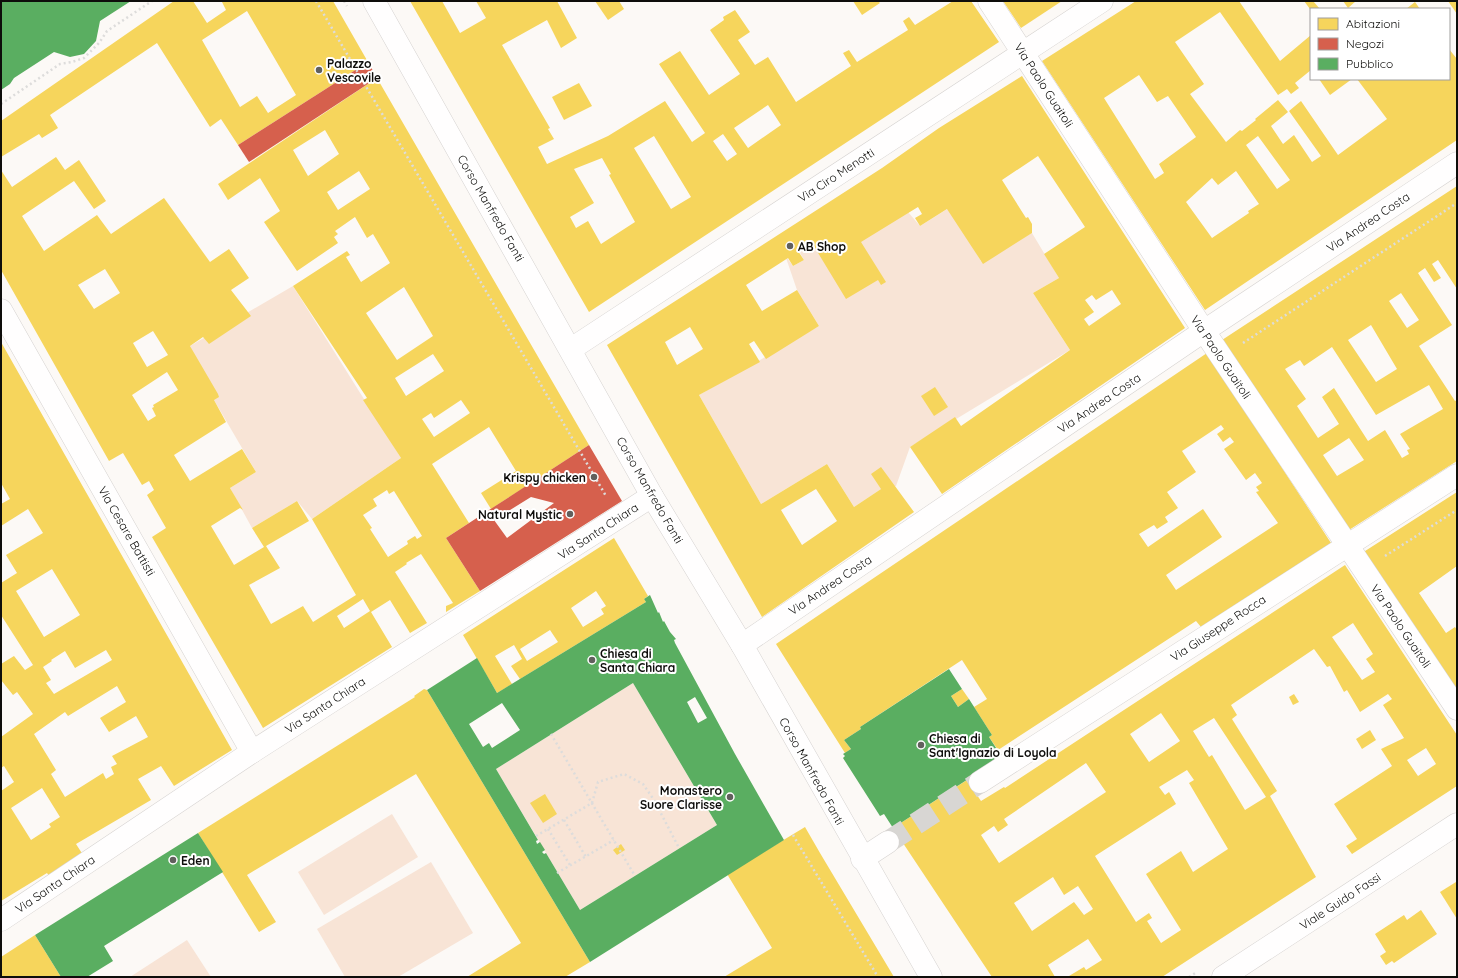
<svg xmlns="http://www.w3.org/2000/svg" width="1458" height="978" viewBox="0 0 1458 978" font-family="Quicksand,sans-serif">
<rect width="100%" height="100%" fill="#fcf9f6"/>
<g fill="#f8e4d6">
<path d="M949,208L981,261L1032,233L1059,278L1033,293L1070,350L910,447L896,486L881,489L854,507L827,464L761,504L699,395L819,326L797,290L785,255L793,266L804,260L799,251L812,243L908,212L920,226Z"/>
<path d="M293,286L401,458L312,519L297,501L252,528L230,488L256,472L214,400L190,346Z"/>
<path d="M633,683L717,825L580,910L496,769Z"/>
<path d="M392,814L418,857L324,915L298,872Z"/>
<path d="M431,862L473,933L398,977H345L317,929Z"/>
<path d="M187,940L211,977H130Z"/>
</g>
<g fill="#f6d55c" fill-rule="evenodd">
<path d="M174,1H193L207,23L226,10L222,2L224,1H333L368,62L238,145L221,119L210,127L157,43L50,115L58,128L42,138L39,134L1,157V121ZM247,11L296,95L268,113L257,96L240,107L202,40Z"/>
<path d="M410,1H442L460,33L486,18L476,1H557L577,38L561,48L547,20L502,45L550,128L548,129L554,139L538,147L547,164L608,136L665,101L692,142L705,133L659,64L680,51L709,95L740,74L710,30L724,20L723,17L735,10L750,32L738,40L755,65L768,57L796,102L851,66L843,53L849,50L857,62L908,30L903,21L909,17L915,25L953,1H971L999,42L589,312ZM768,105L781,125L748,148L734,128ZM723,134L737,154L727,161L713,141ZM654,136L691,197L671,209L634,148ZM602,158L611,174L609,175L635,222L601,244L588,221L576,228L570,217L594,203L574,169Z"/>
<path d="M595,1H619L624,9L608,20Z"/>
<path d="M853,1H878L880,3L862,15Z"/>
<path d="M1003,1H1062L1021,28Z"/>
<path d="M1136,1H1239L1280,61L1311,35V70L1295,83L1299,88L1291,94L1287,89L1278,95L1220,12L1175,42L1204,84L1190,94L1226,142L1240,130L1242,131L1256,120L1255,119L1278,100L1288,112L1271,126L1283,144L1294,135L1312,162L1321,156L1289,111L1301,101L1338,155L1387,119L1357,79H1449V49L1457,59V140L1205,310L1042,61ZM1139,75L1157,102L1168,96L1196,137L1159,164L1164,173L1155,179L1104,98ZM1258,136L1290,180L1277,189L1246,145ZM1236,171L1259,204L1248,211L1249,213L1212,238L1186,202L1212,178L1218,185Z"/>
<path d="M1304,1H1313L1320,9H1310Z"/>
<path d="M1343,1H1356L1348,8Z"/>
<path d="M1448,1H1457V14Z"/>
<path d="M1415,2L1420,9H1406Z"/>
<path d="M1022,76L1185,328L942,494L910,447L955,417L961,426L1070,350L1033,293L1059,278L1044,254L1085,227L1038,156L1002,180L1026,218L1028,217L1032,224V233L983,264L947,209L920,226L915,218L922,214L918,207L861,242L886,282L881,285L878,280L846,299L812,243L798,251L804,260L793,266L788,258L746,285L762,311L797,290L819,326L766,359L754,341L749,344L760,362L699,395L761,504L827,464L854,507L881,489L871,474L881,467L914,512L762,617L607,345L882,168L939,128ZM1112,290L1121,304L1089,326L1084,319L1094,312L1085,300L1092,295L1096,300ZM690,327L703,349L677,365L665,342ZM816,489L837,521L802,545L781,510Z"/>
<path d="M377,78L589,445L491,509L481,493L516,471L489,427L432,464L469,523L446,538L480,591L446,612V606L453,603L421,554L406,563L407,564L395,572L427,623L410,633L390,600L371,612L392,647L263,728L152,537L166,528L147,495L154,490L149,481L142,485L123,453L109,461L1,270V170L12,187L56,157L65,170L79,160L106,201L94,209L74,181L22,216L44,251L97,215L111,234L164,198L210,262L229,249L249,278L231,290L251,316L209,344L203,337L190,346L218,394L219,397L214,400L226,422L174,455L190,481L242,449L256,472L230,488L243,510L240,508L211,526L234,565L264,547L252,528L297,501L309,521L266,546L280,568L249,585L271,624L303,606L313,622L356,595L312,519L401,458L363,400L367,398L293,286L347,251L350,255L346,257L361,282L390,263L373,234L367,238L355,217L335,231L338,234L334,237L338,243L297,271L264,222L280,211L260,178L228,200L218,184ZM325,130L339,154L308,176L293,150ZM359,171L370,189L338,210L327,192ZM105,269L120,293L94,309L78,285ZM404,287L433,336L397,360L366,313ZM153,331L168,355L147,367L133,343ZM433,354L444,371L406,396L395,378ZM167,372L178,390L153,405L154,407L152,408L156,416L148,421L132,395ZM461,400L470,413L434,437L422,419L431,413L434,418ZM387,490L389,494L394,491L422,536L417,539L415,536L407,541L408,544L388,557L370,529L372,528L363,515L377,506L373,499ZM363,599L370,611L344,628L337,616Z"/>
<path d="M1319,79H1352L1330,95Z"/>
<path d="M579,83L592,106L564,120L552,97Z"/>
<path d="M1457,186V289L1438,260L1432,264L1441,278L1434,282L1425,268L1418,273L1452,325L1419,346L1455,401L1457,400V461L1349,530L1222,340ZM1401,293L1419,320L1407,328L1389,301ZM1371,325L1397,369L1376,382L1348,340ZM1332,347L1376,415L1429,385L1443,409L1400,434L1410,449L1407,450L1409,454L1402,458L1385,430L1368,441L1334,388L1322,397L1339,424L1318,438L1297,406L1306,399L1285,369L1300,360L1304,366ZM1349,438L1364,460L1337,476L1323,455Z"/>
<path d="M1,342L232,750L174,786L161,766L138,779L151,800L76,844L85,858L51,879L47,873L1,901V791L14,782L4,766L1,768V737L33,714L17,692L13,695L1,680V664L14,656L25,670L33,665L1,615V583L17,573L6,555L43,533L28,509L1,526V504L10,499L1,483ZM52,569L80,615L44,637L16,591ZM106,650L112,660L54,694L46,683L51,680L43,667L52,661L51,660L65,651L75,668ZM117,686L126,702L100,718L109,732L136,716L148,737L112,756L117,764L111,767L114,774L106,779L103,773L65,797L51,774L56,770L34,734L65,712L68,716ZM42,788L60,817L49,824L51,827L31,840L11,808Z"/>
<path d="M1207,353L1331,543L1201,627L1196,621L998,750L989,737L992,735L974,707L987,699L962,660L860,727L861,729L844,740L851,749L845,753L776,644ZM1221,425L1224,429L1217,434L1223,442L1230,437L1234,442L1224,449L1246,480L1255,473L1262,483L1256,487L1259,491L1256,492L1278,523L1176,590L1166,575L1222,537L1203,509L1148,547L1139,534L1154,525L1157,529L1168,522L1165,517L1178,508L1167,492L1196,472L1182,451Z"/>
<path d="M935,387L948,407L934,416L921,396Z"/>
<path d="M1457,492V566L1419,593L1446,633L1455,627L1457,630V690L1362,553Z"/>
<path d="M614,538L648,596L644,599L646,602L520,679L511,666L522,659L514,645L495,656L512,684L497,693L463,635ZM596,591L606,606L601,609L604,614L583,627L571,608ZM550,630L558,642L527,661L520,649Z"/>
<path d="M1345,565L1457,735V786L1352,854L1346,846L1357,839L1334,804L1392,766L1381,749L1404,738L1383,705L1392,699L1388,694L1360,712L1347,690L1344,692L1330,666L1327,667L1314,649L1231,705L1237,715L1232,719L1277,791L1270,796L1316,877L1162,977H1070L1069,976L1084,967L1086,970L1102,960L1088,939L1048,965L1055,977H992L893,828L967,780L981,801L1004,787L1005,788ZM1353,623L1373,654L1366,659L1375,672L1362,680L1332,637ZM1161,713L1180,741L1149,762L1130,734ZM1214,718L1266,797L1245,810L1212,755L1209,757L1193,731ZM1426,748L1436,764L1418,776L1407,760ZM1086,763L1106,792L999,863L981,835L994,826L998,832L1008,825L1004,819ZM1187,770L1194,780L1189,783L1228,849L1193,872L1181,851L1146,874L1181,930L1161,943L1147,921L1152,918L1149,913L1136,922L1095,856L1176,804L1169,792L1165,795L1159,787ZM1053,877L1064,895L1078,886L1093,909L1084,915L1074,902L1032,931L1014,903Z"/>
<path d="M424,689L427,690L590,962L565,977H467L521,943L416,774L247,875L276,922L259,932L198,833L415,697L414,696Z"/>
<path d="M962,689L969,699L958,707L951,696Z"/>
<path d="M1294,694L1299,702L1293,705L1289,697Z"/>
<path d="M1370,730L1376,740L1362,749L1356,739Z"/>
<path d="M545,794L557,814L543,823L530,803Z"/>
<path d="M805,827L820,853L894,977H724L772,948L727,874Z"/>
<path d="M621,844L625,850L617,855L613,850Z"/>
<path d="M1456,882L1457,883V919L1440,892Z"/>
<path d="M1421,910L1437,934L1394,963L1392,961L1386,965L1380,956L1386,952L1375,934L1404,915L1407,920Z"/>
<path d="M35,935L61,977H1V957Z"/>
</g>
<g fill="#d6604d" fill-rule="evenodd">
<path d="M368,62L377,78L249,162L238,145Z"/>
<path d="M589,445L622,501L480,591L446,538ZM531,497L554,503L507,538L494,520Z"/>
</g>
<g fill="#5aae61" fill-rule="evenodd">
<path d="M1,1H131L100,21L96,41L84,54L70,57L54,52L14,78L10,84L1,90Z"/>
<path d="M650,595L658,613L659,612L663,622L664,621L670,632L676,639L674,640L675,643L735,754L784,840L590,962L427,690L477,658L497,693L646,602L644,599ZM633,683L717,825L580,910L546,853L544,854L542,852L545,850L540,842L537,844L536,841L538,840L496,769ZM695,697L707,718L698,723L687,702ZM502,703L520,730L492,748L489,743L483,747L469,724Z"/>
<path d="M949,669L962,689L951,696L958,707L969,699L992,735L989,737L1002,757L893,828L884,814L880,816L843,758L845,756L843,754L851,749L844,740L861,729L860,727Z"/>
<path d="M198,833L223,872L104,946L113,961L87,977H61L35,935Z"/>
</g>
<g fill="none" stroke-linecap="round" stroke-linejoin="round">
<path stroke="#d8d6d3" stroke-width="22" stroke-dasharray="22 11" stroke-linecap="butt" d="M888,842L980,782"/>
<g stroke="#d6d3d1" stroke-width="23">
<g id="street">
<path d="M374,1L652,496L742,645L931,977"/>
<path d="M989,1L1204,331L1457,709"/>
<path d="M1,310L252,752"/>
<path d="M571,349L1102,1"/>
<path d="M742,645L1204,331L1457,163"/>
<path d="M980,782L1457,475"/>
<path d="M862,859L888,842"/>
<path d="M1,920L252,752L652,496"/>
<path d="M1223,977L1457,824"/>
</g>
</g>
<g stroke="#dddcdb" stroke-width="2.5" stroke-dasharray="2 3" stroke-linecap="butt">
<path d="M316,1L606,496"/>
<path d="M344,1L347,6"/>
<path d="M1,104L60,64L72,62L84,58L99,43L107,31L152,1"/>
<path d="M1243,343L1457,203"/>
<path d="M1385,556L1457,510"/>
<path d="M551,734L635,876"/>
<path d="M564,820L586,857"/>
<path d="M548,829L570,865"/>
<path d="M793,835L878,977"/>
<path d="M536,836L592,803L598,782L624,774L643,784L654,800L679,848"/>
<path d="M557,873L614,840"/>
<path d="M1189,977L1197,972"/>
</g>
<use href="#street" stroke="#fffefe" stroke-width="22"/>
</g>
<g fill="#61605d" stroke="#fff" stroke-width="1.5">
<circle cx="319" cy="70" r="4"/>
<circle cx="790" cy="246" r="4"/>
<circle cx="594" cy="477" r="4"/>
<circle cx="570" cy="514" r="4"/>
<circle cx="592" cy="660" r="4"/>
<circle cx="921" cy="745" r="4"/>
<circle cx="730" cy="797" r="4"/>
<circle cx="173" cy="860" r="4"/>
</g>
<g text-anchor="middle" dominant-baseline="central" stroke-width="4" stroke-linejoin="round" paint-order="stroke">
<g font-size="12" font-weight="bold" fill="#0e0d0b" stroke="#fff" text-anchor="start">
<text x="327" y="63">Palazzo<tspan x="327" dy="14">Vescovile</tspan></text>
<text x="798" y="246">AB Shop</text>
<text x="586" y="477" text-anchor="end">Krispy chicken</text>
<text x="562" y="514" text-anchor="end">Natural Mystic</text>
<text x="600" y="653">Chiesa di<tspan x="600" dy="14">Santa Chiara</tspan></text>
<text x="929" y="738">Chiesa di<tspan x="929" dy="14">Sant'Ignazio di Loyola</tspan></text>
<text x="722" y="790" text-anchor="end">Monastero<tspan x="722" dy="14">Suore Clarisse</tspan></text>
<text x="181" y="860">Eden</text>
</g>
<g font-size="12" fill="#0e0d0b" stroke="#fff">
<text transform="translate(1044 85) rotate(57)">Via Paolo Guaitoli</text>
<text transform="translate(836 175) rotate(-33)">Via Ciro Menotti</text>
<text transform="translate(491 208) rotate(60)">Corso Manfredo Fanti</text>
<text transform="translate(1368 222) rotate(-34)">Via Andrea Costa</text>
<text transform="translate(1221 357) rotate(56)">Via Paolo Guaitoli</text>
<text transform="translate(1099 403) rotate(-34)">Via Andrea Costa</text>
<text transform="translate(650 490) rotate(60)">Corso Manfredo Fanti</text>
<text transform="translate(127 531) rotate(60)">Via Cesare Battisti</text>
<text transform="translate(598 531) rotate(-33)">Via Santa Chiara</text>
<text transform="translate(830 585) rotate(-34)">Via Andrea Costa</text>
<text transform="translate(1401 626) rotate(56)">Via Paolo Guaitoli</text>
<text transform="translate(1218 628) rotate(-33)">Via Giuseppe Rocca</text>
<text transform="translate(325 705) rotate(-33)">Via Santa Chiara</text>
<text transform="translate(812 771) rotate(61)">Corso Manfredo Fanti</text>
<text transform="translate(55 884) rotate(-34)">Via Santa Chiara</text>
<text transform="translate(1340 901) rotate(-33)">Viale Guido Fassi</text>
</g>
</g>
<rect width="1458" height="978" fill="none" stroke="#0e0d0b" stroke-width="4"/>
<rect x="1310" y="8" width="140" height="72" fill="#ffffff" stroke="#9f9e9d"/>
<rect x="1318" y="18" width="20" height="12" fill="#f6d55c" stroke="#9f9e9d"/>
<text x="1346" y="28" font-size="12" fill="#0e0d0b">Abitazioni</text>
<rect x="1318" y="38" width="20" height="12" fill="#d6604d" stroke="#9f9e9d"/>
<text x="1346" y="48" font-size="12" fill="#0e0d0b">Negozi</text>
<rect x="1318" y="58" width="20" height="12" fill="#5aae61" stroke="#9f9e9d"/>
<text x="1346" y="68" font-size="12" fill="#0e0d0b">Pubblico</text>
</svg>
